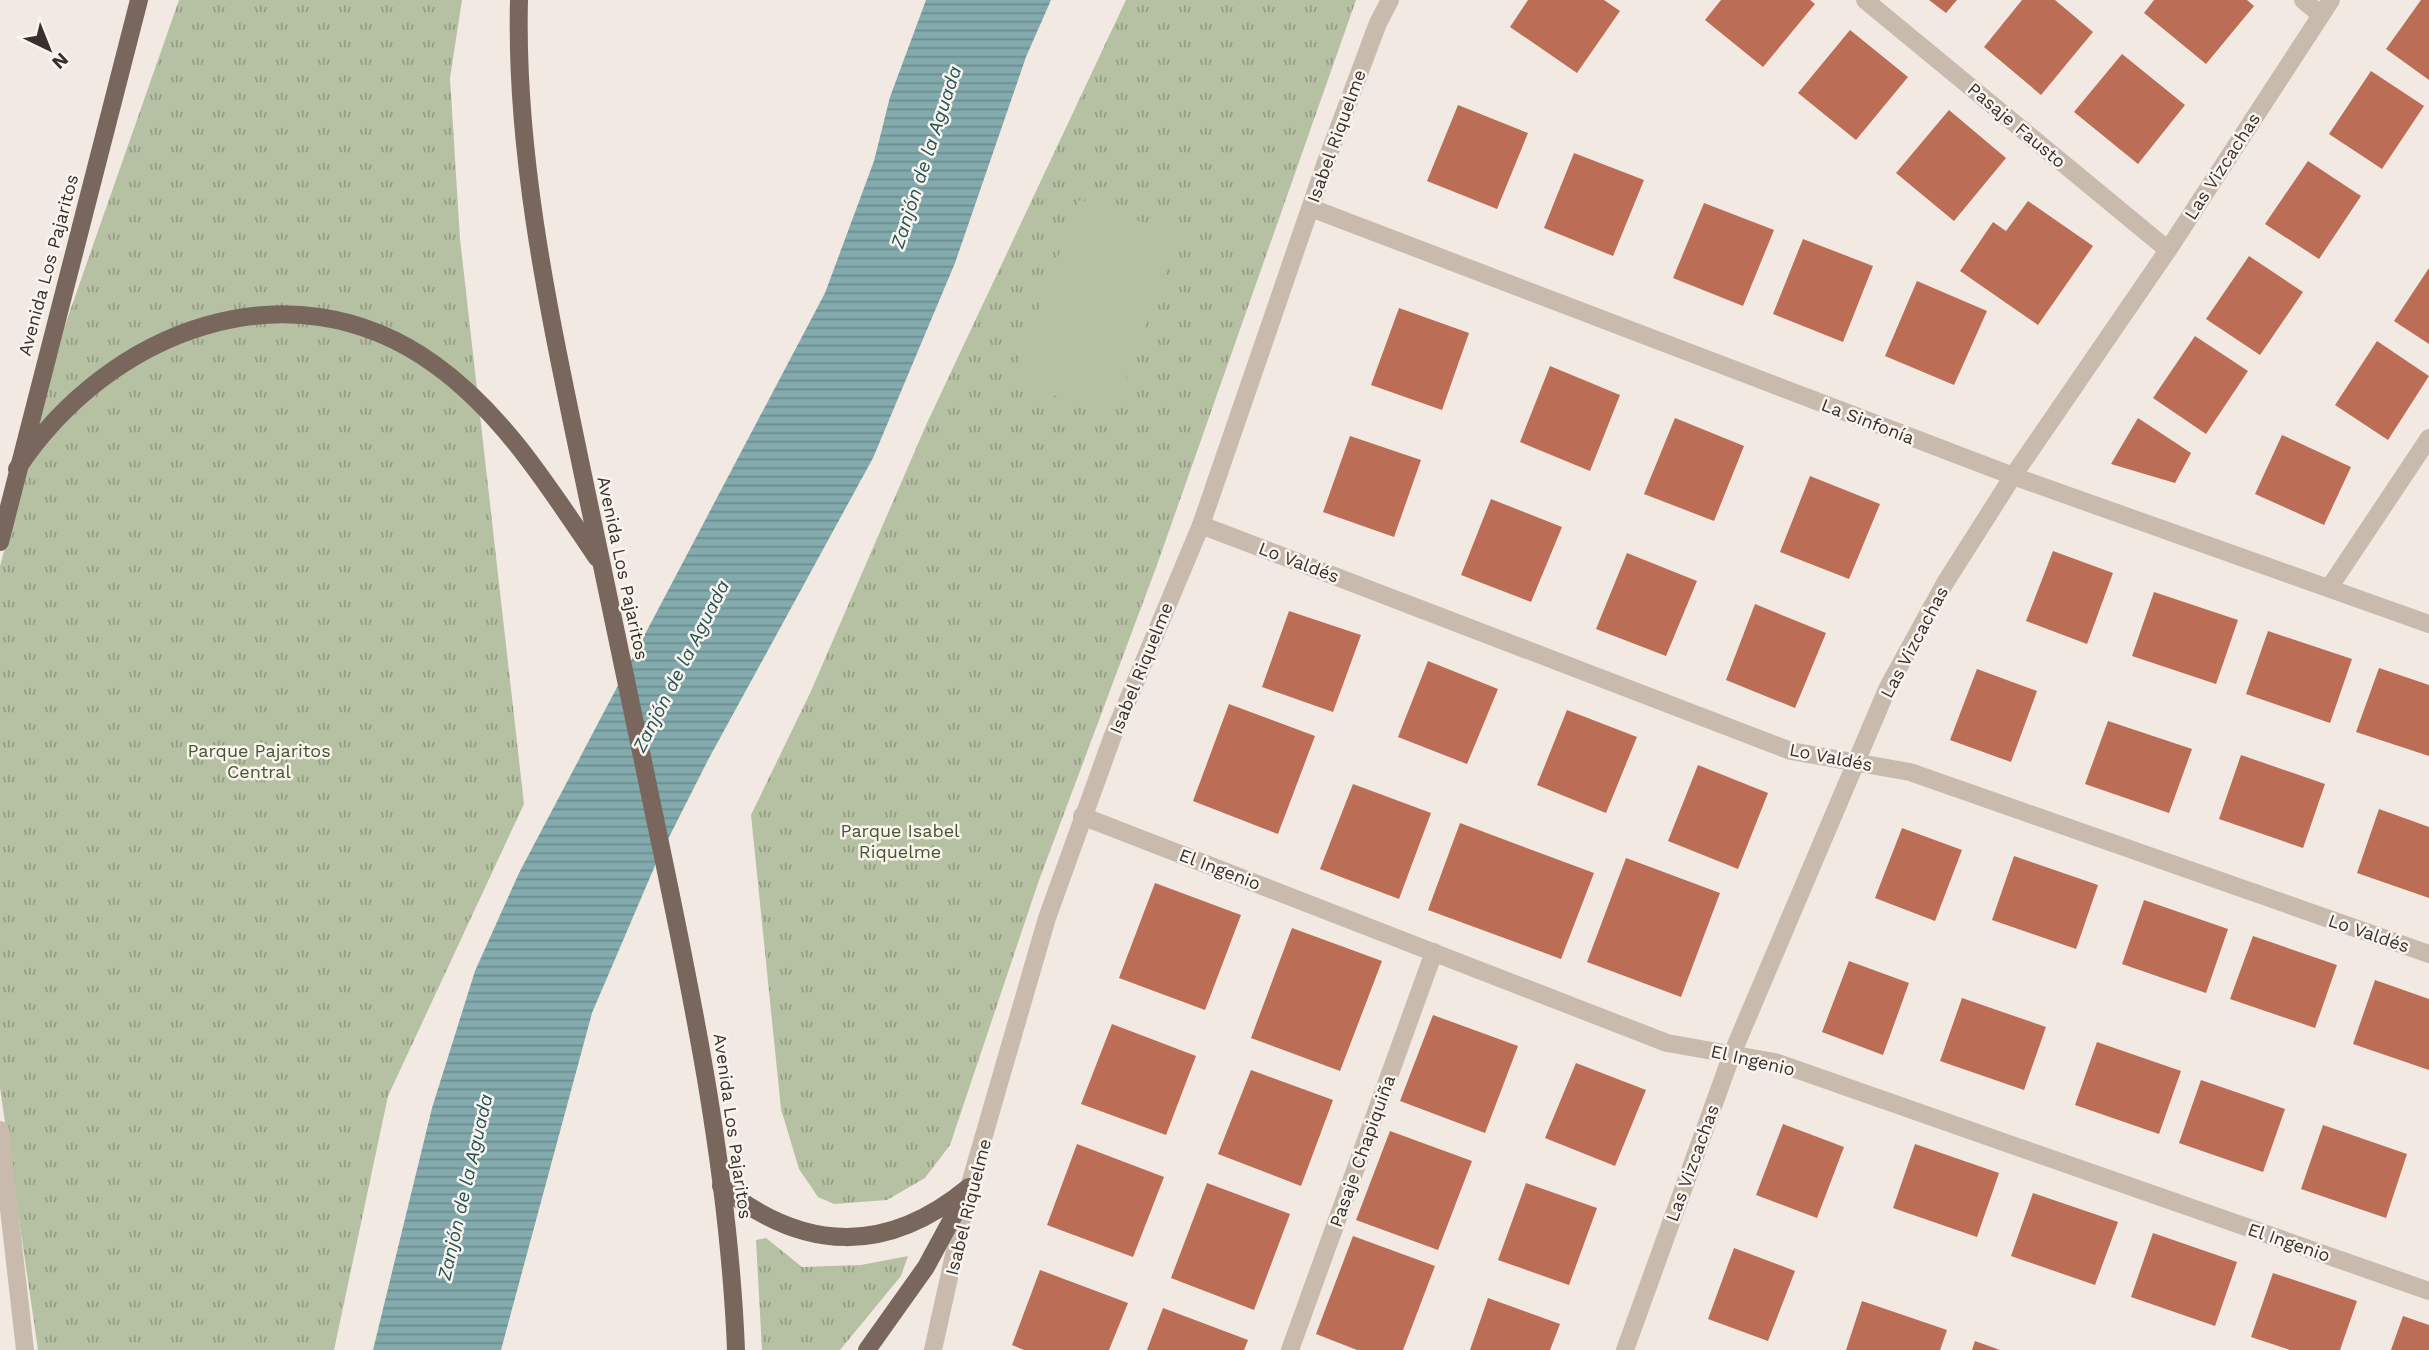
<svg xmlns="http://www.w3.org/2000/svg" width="2429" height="1350" viewBox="0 0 2429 1350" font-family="'Work Sans',sans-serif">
<defs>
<pattern id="grass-tufts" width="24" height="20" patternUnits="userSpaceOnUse" patternTransform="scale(1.75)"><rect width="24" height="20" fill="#b6c0a2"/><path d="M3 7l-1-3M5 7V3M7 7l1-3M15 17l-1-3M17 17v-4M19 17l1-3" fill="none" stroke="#959c84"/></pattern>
<pattern id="water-rules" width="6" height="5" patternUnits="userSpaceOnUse" patternTransform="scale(1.75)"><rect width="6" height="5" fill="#83abad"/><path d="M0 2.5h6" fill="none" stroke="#6c8c8d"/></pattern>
</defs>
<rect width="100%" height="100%" fill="#f2eae2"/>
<g fill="url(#grass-tufts)">
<path d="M179,0H462L450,78L460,239L524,804L388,1096L334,1350H38L0,1088V566L64,328Z"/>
<path d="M1126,0H1356L1157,565L1038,883L950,1145L925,1178L887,1200L834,1204L818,1197L799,1169L781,1109L751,815L811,691L927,423Z"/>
<path d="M766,1238L802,1267L861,1265L908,1256L901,1276L840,1350H762L756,1240Z"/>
</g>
<path fill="#b6c0a2" d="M1080,199L1179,236L1112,417L1012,380Z"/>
<path fill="url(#water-rules)" d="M926,0H1051L1026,57L955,263L873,458L708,760L657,861L592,1013L501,1350H373L432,1108L475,971L519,873L825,293L874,161L890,97Z"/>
<g fill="#bc6d55">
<path d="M1528,0H1604L1620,11L1577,73L1510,27Z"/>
<path d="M1721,0H1810L1815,4L1763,67L1705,20Z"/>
<path d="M1929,0H1957L1946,13Z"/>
<path d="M2022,0H2055L2093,32L2041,95L1984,47Z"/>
<path d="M2154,0H2247L2254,6L2206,64L2144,13Z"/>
<path d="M2421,0H2429V80L2386,49Z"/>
<path d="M1850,30L1908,77L1856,140L1798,93Z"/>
<path d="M2122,54L2185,105L2138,164L2074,112Z"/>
<path d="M2371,71L2424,106L2382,169L2329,134Z"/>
<path d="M1458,105L1528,133L1497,209L1427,181Z"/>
<path d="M1949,110L2006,158L1954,221L1896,173Z"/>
<path d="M1574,153L1644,180L1613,256L1544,228Z"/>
<path d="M2308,161L2361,196L2319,259L2265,224Z"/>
<path d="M2028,201L2093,246L2038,325L1960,271L1993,222L2006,231Z"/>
<path d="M1704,203L1774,230L1743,306L1673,278Z"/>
<path d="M1803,239L1873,266L1843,342L1773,314Z"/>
<path d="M2249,256L2303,292L2260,355L2206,319Z"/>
<path d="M2429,268V344L2394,321Z"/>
<path d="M1917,281L1987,311L1954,385L1885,356Z"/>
<path d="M1399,308L1469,333L1442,410L1371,385Z"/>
<path d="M2195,336L2248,371L2206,434L2153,398Z"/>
<path d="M2377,341L2429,376L2388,440L2335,405Z"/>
<path d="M1550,366L1620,395L1590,471L1520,442Z"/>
<path d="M1675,418L1744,446L1714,521L1644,494Z"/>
<path d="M2138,418L2191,453L2175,483L2111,464Z"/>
<path d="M2282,435L2351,467L2324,525L2255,494Z"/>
<path d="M1350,436L1421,460L1394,537L1323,512Z"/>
<path d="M1810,476L1880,504L1849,579L1780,552Z"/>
<path d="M1491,499L1562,527L1531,602L1461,575Z"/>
<path d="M2053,551L2113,573L2087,644L2026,621Z"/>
<path d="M1627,553L1697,581L1666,656L1596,629Z"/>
<path d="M2154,592L2238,620L2216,684L2132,656Z"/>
<path d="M1755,604L1826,633L1795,708L1726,680Z"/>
<path d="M1289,611L1361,635L1333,712L1262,687Z"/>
<path d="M2268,631L2352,659L2330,723L2246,694Z"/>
<path d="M1428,661L1498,689L1467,764L1398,737Z"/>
<path d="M2379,668L2429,685V756L2356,732Z"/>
<path d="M1977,669L2037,691L2011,762L1950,740Z"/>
<path d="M1229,704L1315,736L1278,834L1193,801Z"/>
<path d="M1567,710L1637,737L1606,813L1537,785Z"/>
<path d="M2108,721L2192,749L2169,813L2085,784Z"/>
<path d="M2241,755L2325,784L2303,848L2219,819Z"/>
<path d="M1698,765L1768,793L1738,869L1668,841Z"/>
<path d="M1353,784L1431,813L1399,899L1320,869Z"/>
<path d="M2379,809L2429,827V898L2357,873Z"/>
<path d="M1460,823L1594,873L1561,959L1428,910Z"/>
<path d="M1902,828L1962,850L1935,921L1875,898Z"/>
<path d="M2014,856L2098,885L2076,949L1992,920Z"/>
<path d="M1626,858L1720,893L1681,997L1587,962Z"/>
<path d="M1155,883L1241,915L1205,1010L1119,978Z"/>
<path d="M2144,900L2228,929L2206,993L2122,964Z"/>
<path d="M1292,928L1382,961L1340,1071L1251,1038Z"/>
<path d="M2253,936L2337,965L2315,1028L2230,999Z"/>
<path d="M1849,961L1909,983L1883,1055L1822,1032Z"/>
<path d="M2375,980L2429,999V1070L2353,1044Z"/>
<path d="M1962,998L2046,1027L2024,1090L1940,1061Z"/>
<path d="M1433,1015L1518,1046L1485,1133L1400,1101Z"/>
<path d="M1112,1024L1196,1056L1166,1135L1081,1104Z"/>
<path d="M2097,1042L2181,1071L2159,1134L2075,1105Z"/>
<path d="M1576,1063L1646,1090L1615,1166L1545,1138Z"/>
<path d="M1251,1070L1333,1100L1301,1186L1218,1154Z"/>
<path d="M2201,1080L2285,1109L2263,1172L2179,1143Z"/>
<path d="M1783,1124L1844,1147L1817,1218L1756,1195Z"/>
<path d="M2323,1125L2407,1154L2386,1218L2301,1189Z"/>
<path d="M1390,1131L1472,1161L1438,1250L1356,1220Z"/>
<path d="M1077,1144L1164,1177L1133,1257L1047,1225Z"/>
<path d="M1915,1144L1999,1173L1977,1237L1893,1208Z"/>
<path d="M1207,1183L1290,1214L1254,1310L1171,1278Z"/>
<path d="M1526,1183L1597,1208L1569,1285L1498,1260Z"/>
<path d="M2033,1193L2118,1222L2095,1285L2011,1256Z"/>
<path d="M2153,1233L2237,1262L2215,1326L2131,1297Z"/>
<path d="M1353,1236L1435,1266L1403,1350H1357L1316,1334Z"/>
<path d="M1734,1248L1795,1271L1768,1341L1708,1319Z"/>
<path d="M1040,1270L1128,1303L1109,1350H1024L1012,1345Z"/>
<path d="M2273,1273L2357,1301L2340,1350H2290L2251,1337Z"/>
<path d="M1488,1298L1560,1324L1550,1350H1470Z"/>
<path d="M1862,1301L1947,1330L1940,1350H1846Z"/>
<path d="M1163,1308L1248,1340L1244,1350H1147Z"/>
<path d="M2403,1316L2429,1325V1350H2391Z"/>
<path d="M1975,1341L2000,1350H1972Z"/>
</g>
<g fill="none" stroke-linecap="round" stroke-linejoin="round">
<g stroke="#c9baae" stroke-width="18">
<path d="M1865,0L2168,250"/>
<path d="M2303,0L2321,15"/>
<path d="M1311,208L2013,476L2429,624"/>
<path d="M1201,525L1791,751L1910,772L2429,954"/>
<path d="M2329,588L2429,438"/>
<path d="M1082,816L1667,1043L1775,1062L2429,1291"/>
<path d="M0,1130L25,1350"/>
<path d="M933,1350L969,1187L1047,918L1112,738L1201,525L1326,162L1378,23L1390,0"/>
<path d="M1290,1350L1434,952"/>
<path d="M1625,1350L1732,1054L1888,687L1945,583L2013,476L2168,250L2331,0"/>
</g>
<g stroke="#79675e" stroke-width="18">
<path d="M519,0C515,153 548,307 579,456C605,582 631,708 658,833C694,1004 729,1176 736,1350"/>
<path d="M17,469C108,331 289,260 434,364C503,413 550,489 597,558"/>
<path d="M0,542L139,0"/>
<path d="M721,1186C804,1253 887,1255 969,1187"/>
<path d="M867,1350L926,1267L966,1193"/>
</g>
</g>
<g text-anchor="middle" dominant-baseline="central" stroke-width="5" stroke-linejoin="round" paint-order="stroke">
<g font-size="18" fill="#38302c" stroke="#f9f4ee">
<text transform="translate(2017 125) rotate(40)">Pasaje Fausto</text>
<text transform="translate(1336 136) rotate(-70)">Isabel Riquelme</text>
<text transform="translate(2222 166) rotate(-57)">Las Vizcachas</text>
<text transform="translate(48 265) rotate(-75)">Avenida Los Pajaritos</text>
<text transform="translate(1868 421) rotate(21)">La Sinfonía</text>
<text transform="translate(1299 562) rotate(21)">Lo Valdés</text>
<text transform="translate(623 568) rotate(78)">Avenida Los Pajaritos</text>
<text transform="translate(1914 642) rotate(-62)">Las Vizcachas</text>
<text transform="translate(1141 668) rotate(-68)">Isabel Riquelme</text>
<text transform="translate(1831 757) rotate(11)">Lo Valdés</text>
<text transform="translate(1220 869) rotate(21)">El Ingenio</text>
<text transform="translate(2369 933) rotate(19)">Lo Valdés</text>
<text transform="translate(1753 1060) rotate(13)">El Ingenio</text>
<text transform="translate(733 1126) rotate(82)">Avenida Los Pajaritos</text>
<text transform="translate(1362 1151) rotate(-70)">Pasaje Chapiquiña</text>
<text transform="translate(1692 1163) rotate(-70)">Las Vizcachas</text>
<text transform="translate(968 1207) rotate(-76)">Isabel Riquelme</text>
<text transform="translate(2289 1242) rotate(19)">El Ingenio</text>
</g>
<g font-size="18" fill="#485531" stroke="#f9f4ee">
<text x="259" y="750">Parque Pajaritos<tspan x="259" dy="21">Central</tspan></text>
<text x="900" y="830">Parque Isabel<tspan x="900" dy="21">Riquelme</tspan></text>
</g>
<g font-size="19" font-style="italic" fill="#245457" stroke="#f9f4ee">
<text transform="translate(926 157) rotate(-72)">Zanjón de la Aguada</text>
<text transform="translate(681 666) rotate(-63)">Zanjón de la Aguada</text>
<text transform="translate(465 1187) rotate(-77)">Zanjón de la Aguada</text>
</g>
</g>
<g transform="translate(49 49) rotate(137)" stroke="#f9f4ee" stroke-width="5" paint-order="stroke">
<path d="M0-5L12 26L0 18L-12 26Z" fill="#38302c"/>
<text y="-10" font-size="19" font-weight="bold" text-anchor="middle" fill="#38302c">N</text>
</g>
</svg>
